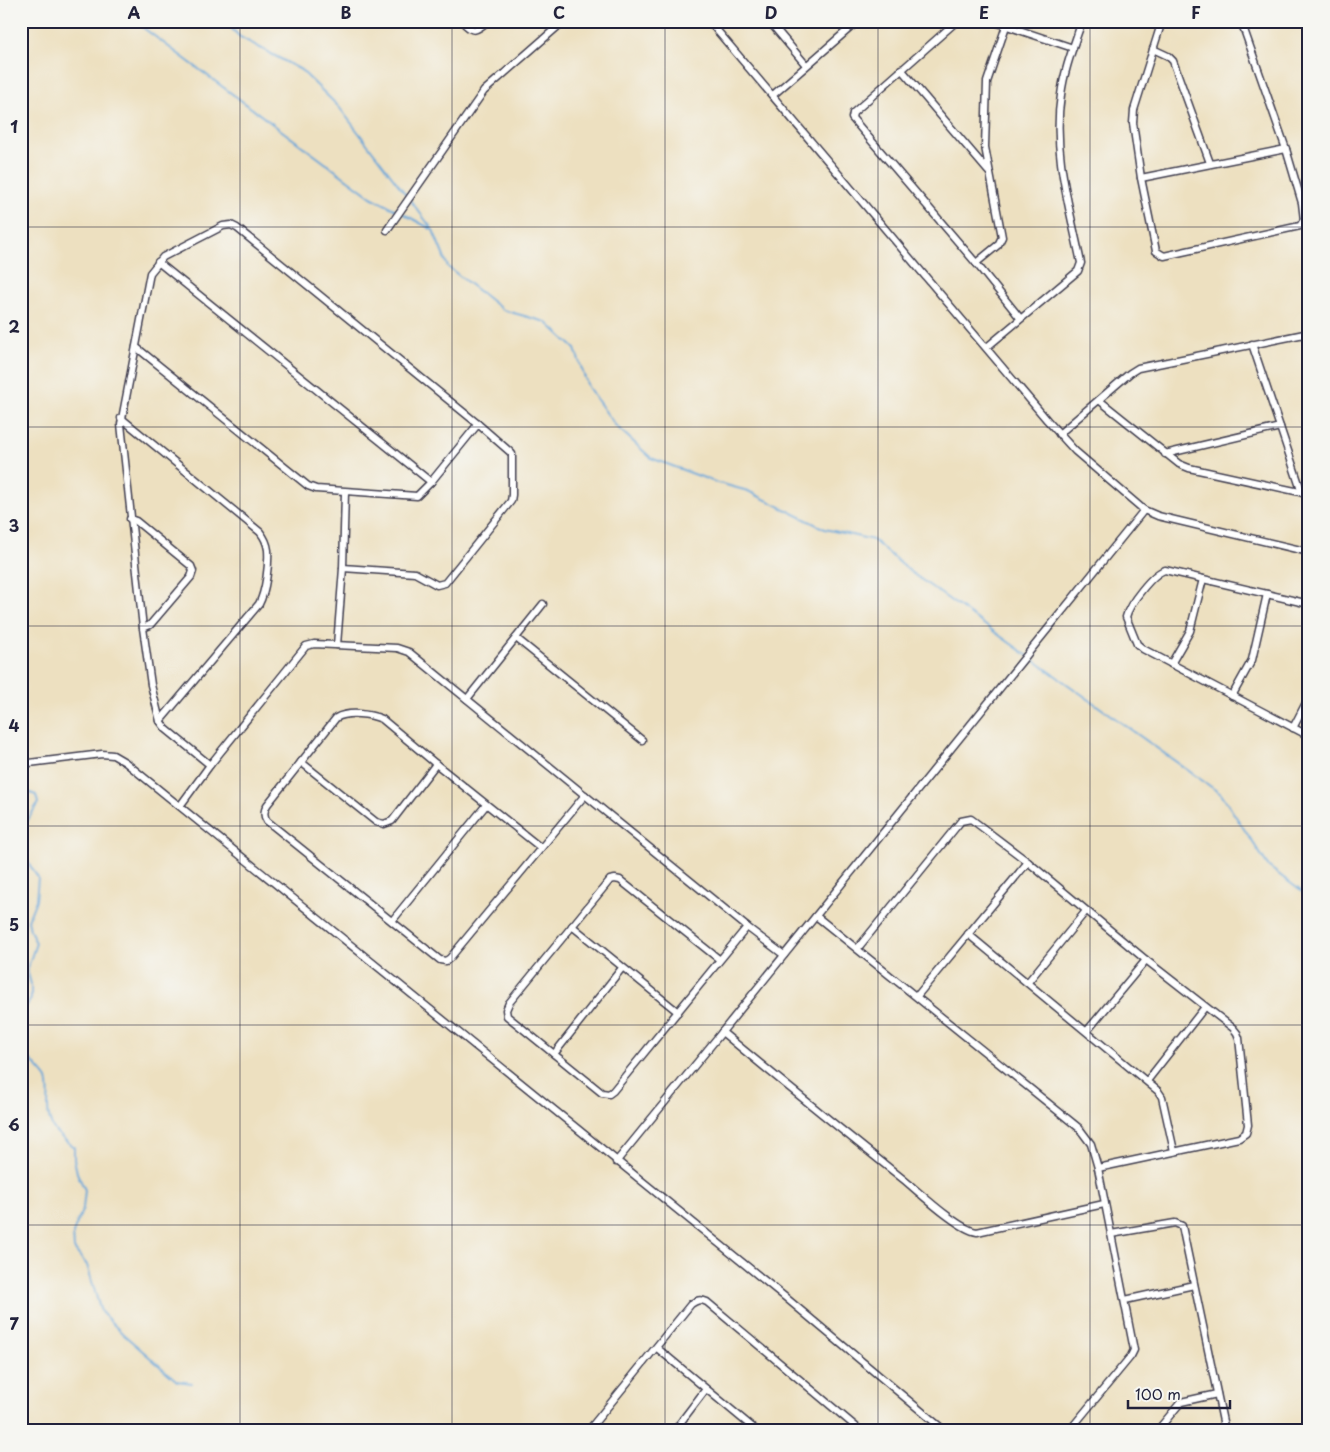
<svg xmlns="http://www.w3.org/2000/svg" width="1330" height="1452" viewBox="0 0 1330 1452" font-family="'Playpen Sans',sans-serif">
<rect width="100%" height="100%" fill="#f6f6f2"/>
<filter id="ink" filterUnits="userSpaceOnUse"><feTurbulence type="fractalNoise" baseFrequency=".02" numOctaves="2"/><feDisplacementMap in="SourceGraphic" scale="10" xChannelSelector="R" yChannelSelector="G"/><feConvolveMatrix kernelMatrix="1 2 1 2 8 2 1 2 1" color-interpolation-filters="sRGB"/></filter>
<filter id="wash" filterUnits="userSpaceOnUse"><feTurbulence type="fractalNoise" baseFrequency=".0096" numOctaves="4" result="noise"/><feDisplacementMap in="SourceGraphic" scale="20" xChannelSelector="R" yChannelSelector="G"/><feGaussianBlur stdDeviation="1.12" result="paint"/><feColorMatrix in="noise" values="0 0 0 0 0 0 0 0 0 0 0 0 0 0 0 0 0 1.4 0 .05"/><feComposite in="paint" operator="in"/></filter>
<g filter="url(#wash)">
<rect width="100%" height="100%" fill="#ede0c0"/>
<g fill="none" stroke-linecap="round" stroke-linejoin="round">
<g stroke="#66a5d8" stroke-width="2">
<path d="M134,21L371,197L398,211"/>
<path d="M224,21L240,37L301,70L339,107L433,230L448,267L503,310L546,322L575,349L588,387L615,425L651,458L715,482L748,491L825,529L873,540L912,573L1221,794L1269,867L1309,897"/>
<path d="M402,213L431,229"/>
<path d="M21,790L36,795L38,803L23,828L21,838"/>
<path d="M21,851L38,878L36,900L28,920L30,930L36,943L27,970L31,984V999L21,1014"/>
<path d="M21,1049C27,1057 44,1073 47,1079C50,1089 48,1097 48,1107C48,1129 58,1135 74,1147V1159L77,1173L85,1190L83,1208L73,1233L74,1249L87,1265L101,1312L123,1334L177,1381L192,1383"/>
</g>
</g>
</g>
<g filter="url(#ink)">
<g fill="none" stroke-linecap="round" stroke-linejoin="round">
<g stroke="#403e4f" stroke-width="9">
<g id="minor">
<path d="M462,21C473,34 476,31 488,21"/>
<path d="M709,21L1047,420L1075,451L1144,510L1158,516L1309,552"/>
<path d="M769,21L806,65"/>
<path d="M957,21L853,113L852,118L976,263L1020,318"/>
<path d="M992,21L1073,48"/>
<path d="M1162,21L1134,110L1133,123L1141,178L1156,251L1164,256L1300,226L1304,220L1302,203L1286,149L1241,21"/>
<path d="M1153,49L1168,56L1173,61L1210,163"/>
<path d="M901,69L988,171"/>
<path d="M773,95L858,21"/>
<path d="M1141,178L1286,149"/>
<path d="M387,230L484,91L564,21"/>
<path d="M158,262L431,482"/>
<path d="M976,263L998,245L1002,237L985,147L987,82L1006,26"/>
<path d="M1252,344L1280,427"/>
<path d="M136,347L308,486L316,489L417,496L431,482L478,424"/>
<path d="M987,347L1078,271L1081,263C1070,209 1052,151 1061,95C1064,70 1074,45 1082,21"/>
<path d="M1099,400L1179,464L1189,468L1309,494"/>
<path d="M121,418L260,532C264,537 267,542 268,550C269,564 266,591 259,604L160,721"/>
<path d="M1059,434L1130,373L1138,368L1309,333"/>
<path d="M1165,454L1280,427L1302,493"/>
<path d="M130,519L136,521L191,566L193,571L191,577L150,625L143,628"/>
<path d="M1309,604L1165,570C1153,573 1129,604 1126,617L1137,644L1143,649L1309,736"/>
<path d="M516,638L642,740"/>
<path d="M337,645L343,568L345,492"/>
<path d="M1171,664L1190,631L1203,579"/>
<path d="M1232,696L1252,660L1267,594"/>
<path d="M467,699L543,604"/>
<path d="M1293,728L1309,697"/>
<path d="M301,762L376,822L384,824L392,821L436,764"/>
<path d="M21,764L102,754L113,755L125,762L785,1297L945,1431"/>
<path d="M210,765L166,729L160,721L151,685L143,628L121,424L150,273L163,257L223,226L231,225L237,228L478,424L509,451L512,454V495L511,501L445,583L437,585L415,573L343,568"/>
<path d="M180,806L210,765L306,646L314,644L397,648L409,652L747,927L784,955"/>
<path d="M541,848L436,764L382,719C370,714 348,711 336,718L267,805C264,811 263,815 267,821L440,960L446,961L450,958L585,795"/>
<path d="M816,916L1079,1128L1091,1144L1098,1168L1134,1350L1131,1356L1069,1431"/>
<path d="M392,921L486,805"/>
<path d="M572,926L678,1012"/>
<path d="M968,934L1158,1091L1162,1097L1174,1151"/>
<path d="M858,948L961,821L971,819L1028,862L1146,960L1233,1028L1237,1033L1239,1038L1248,1125L1246,1133L1239,1138L1098,1168"/>
<path d="M720,960L620,880L615,879L610,880L509,1003L506,1010L507,1016L602,1093L609,1094L613,1091L747,927"/>
<path d="M1028,982L1086,911"/>
<path d="M917,996L1028,862"/>
<path d="M1087,1031L1146,960"/>
<path d="M722,1032C782,1082 843,1131 903,1179C919,1192 959,1230 977,1232L1104,1204"/>
<path d="M554,1054L622,968"/>
<path d="M1147,1081L1205,1007"/>
<path d="M616,1162L722,1032L1144,510"/>
<path d="M1111,1234L1175,1223L1182,1226L1225,1431"/>
<path d="M1125,1300L1194,1285"/>
<path d="M657,1348L757,1431"/>
<path d="M588,1431L691,1304C697,1300 700,1299 707,1302L861,1431"/>
<path d="M674,1431L706,1389"/>
<path d="M1157,1431L1181,1402L1217,1394"/>
</g>
</g>
<use href="#minor" stroke="#fff" stroke-width="6"/>
</g>
</g>
<path fill="none" stroke="#22223b" stroke-width="1" stroke-opacity="0.55" d="M240,21V1431M452,21V1431M665,21V1431M878,21V1431M1090,21V1431M21,227H1309M21,427H1309M21,626H1309M21,826H1309M21,1025H1309M21,1225H1309"/>
<rect width="1330" height="1452" fill="none" stroke="#f6f6f2" stroke-width="55"/>
<path d="M1128 1400v8h102v-8" fill="none" stroke="#22223b" stroke-width="2.5"/>
<text x="1135" y="1400" font-size="15" fill="#22223b" stroke="#f6f6f2" stroke-width="4" paint-order="stroke">100 m</text>
<rect x="28" y="28" width="1274" height="1396" fill="none" stroke="#22223b" stroke-width="2"/>
<g font-size="16" text-anchor="middle" font-weight="bold" fill="#22223b">
<text x="134" y="19">A</text>
<text x="346" y="19">B</text>
<text x="559" y="19">C</text>
<text x="771" y="19">D</text>
<text x="984" y="19">E</text>
<text x="1196" y="19">F</text>
<text x="14" y="133">1</text>
<text x="14" y="333">2</text>
<text x="14" y="532">3</text>
<text x="14" y="732">4</text>
<text x="14" y="931">5</text>
<text x="14" y="1131">6</text>
<text x="14" y="1330">7</text>
</g>
</svg>
